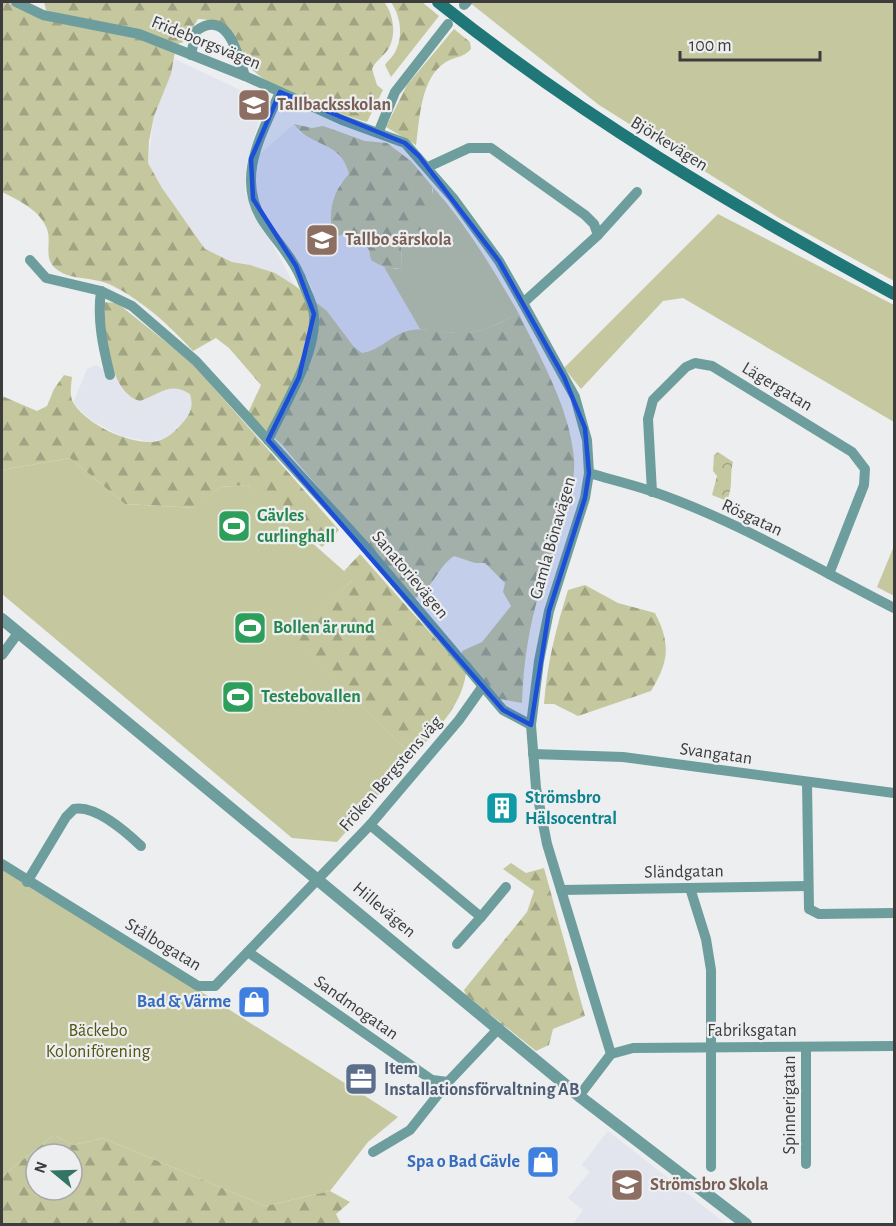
<svg xmlns="http://www.w3.org/2000/svg" width="896" height="1226" viewBox="0 0 896 1226" font-family="'Alegreya Sans',sans-serif">
<defs>
<pattern id="forest-firs" width="22" height="20" patternUnits="userSpaceOnUse" patternTransform="scale(1.5)"><rect width="22" height="20" fill="#c5c89e"/><path d="M5 1l3.5 6h-7zM16 11l3.5 6h-7z" fill="#a1a482"/></pattern>
<pattern id="park-crowns" width="20" height="18" patternUnits="userSpaceOnUse" patternTransform="scale(1.5)"><rect width="20" height="18" fill="#c5c89e"/><path d="M2 6a3 3 0 1 1 6 0M12 15a3 3 0 1 1 6 0" fill="none" stroke="#a1a482"/></pattern>
</defs>
<rect width="100%" height="100%" fill="#edeef0"/>
<g fill="#e2e4ee">
<path d="M175,59L265,102L247,160L245,192L294,285L275,273L250,265L232,262L205,249L162,188L148,163L154,116Z"/>
<path d="M294,124L300,133L327,144L346,164L349,174L339,184L347,232L357,234L369,250L372,260L384,267L420,329L405,331L375,351L362,353L354,347L327,311L314,301L312,288L295,255L274,230L254,191L260,154Z"/>
<path d="M111,359L213,387L177,430L167,437L151,442L121,436L91,420L73,403L87,369L96,365L117,378Z"/>
<path d="M608,1131L726,1224H573L583,1210L568,1198L590,1172L582,1165Z"/>
</g>
<g fill="#c5c89e">
<path d="M469,2H894V281L779,218L599,105Z"/>
<path d="M432,186C466,224 493,269 519,314L486,329L465,334L420,329L384,267L396,269L402,267L401,247L408,238L421,229L433,191Z"/>
<path d="M718,214L894,305V422L683,298L663,301L581,389L564,368Z"/>
<path d="M70,458L125,504L196,508L219,487L247,485L353,579L293,638L413,756L337,842L292,838L2,594V470Z"/>
<path d="M894,546V596L877,587Z"/>
<path d="M2,865L398,1117L368,1142L330,1191L265,1206L103,1138L73,1145L54,1135L2,1176Z"/>
</g>
<g fill="url(#forest-firs)" fill-rule="evenodd">
<path d="M2,2H7L41,19L142,39L175,52L171,74L154,116L149,141L148,163L162,188L205,249L232,262L250,265L275,273L294,285L327,311L354,347L362,353C381,350 390,336 407,331C425,326 444,333 462,333C482,334 502,321 519,314C541,360 569,406 574,458C577,495 551,554 540,590C529,626 523,665 522,703L500,699L463,659L462,651L482,642L511,606L503,592L505,583L485,563H475L454,556C437,567 432,591 414,599L282,445L248,413L261,385L229,348L216,338L193,351C170,326 142,300 111,285C93,276 69,281 55,268C43,257 52,242 47,229C40,210 18,200 2,192Z"/>
<path d="M44,2H384C394,14 397,37 387,51C382,57 375,62 372,69L377,85L383,90L367,122C335,113 288,96 261,77C231,56 246,21 198,19L184,42L177,44L46,10Z"/>
<path d="M391,2H422L439,16L391,77L385,65C387,61 392,58 394,54C404,38 401,17 391,2Z"/>
<path d="M454,29L470,42L471,49C463,58 456,56 446,62C420,78 420,119 416,145L386,127L407,85Z"/>
<path d="M294,124L312,128L323,126L365,141L387,143L411,161L432,186V204L421,229L408,238L401,247L402,267C391,271 381,266 371,260L369,250L357,234L347,232L339,236L332,230C328,210 334,189 349,174C341,140 309,147 294,124Z"/>
<path d="M104,302L117,303L190,361L339,530L322,547L315,541L310,545L247,485L219,487L197,508L125,504L70,458L2,470V396L37,411L47,406L54,389L64,375L72,377C71,386 69,397 74,404C88,425 127,443 152,442C166,441 177,430 185,420C192,411 193,404 190,394C170,381 160,394 140,401C108,392 105,330 104,302Z"/>
<path d="M360,554L466,673C462,706 434,733 413,756L292,638L352,580L344,571Z"/>
<path d="M585,585L618,603L655,613C671,644 669,662 651,691L578,716L554,704H544C547,664 556,628 568,590Z"/>
<path d="M511,863L526,873L544,868L585,1016L553,1029L549,1045L536,1051L466,995L464,990L527,912L534,891L503,869Z"/>
<path d="M54,1135L73,1145L103,1138L265,1206L330,1191L350,1202L336,1214L341,1224H2V1176ZM36,1154H72V1190H36Z"/>
</g>
<path fill="url(#park-crowns)" d="M718,452L733,462C729,478 734,483 727,501L712,495L717,476L713,471L714,455Z"/>
<g fill="none" stroke-linecap="round" stroke-linejoin="round">
<g stroke="#6d9e9d" stroke-width="10">
<path d="M16,2L43,15L139,34L245,76L342,120L405,143L453,198L499,261L523,303L575,397L587,440L589,473L585,498L549,611L539,661L531,725L536,788L547,844L611,1054"/>
<path d="M464,5L467,2"/>
<path d="M191,55L196,31C228,8 238,55 245,76"/>
<path d="M379,131L395,92L448,24"/>
<path d="M428,167L469,148H491L585,215L594,224L598,235"/>
<path d="M30,260L46,278L101,291L132,306L196,361L362,543L503,710L531,725"/>
<path d="M101,291C97,320 103,347 110,375"/>
<path d="M523,303L598,235L637,192"/>
<path d="M268,440C284,405 316,356 314,317C314,304 305,290 301,278C292,256 276,241 263,221C235,178 262,134 280,92"/>
<path d="M589,473C609,479 630,484 651,491C736,520 815,568 894,608"/>
<path d="M652,492L648,419L653,400L686,367L695,363L712,366L852,452L865,469L864,485L829,574"/>
<path d="M2,655L18,633"/>
<path d="M533,754L623,757L894,793"/>
<path d="M807,783L809,909L819,914L894,913"/>
<path d="M370,825L481,917L506,887"/>
<path d="M2,864L198,986H215L370,825L459,720L483,686"/>
<path d="M27,882L66,817L74,809C96,805 126,832 141,846"/>
<path d="M690,888L706,939L711,970V1167"/>
<path d="M561,890L808,886"/>
<path d="M457,944L481,917"/>
<path d="M248,952L432,1080L448,1082"/>
<path d="M611,1054L633,1048L894,1046"/>
<path d="M579,1096L611,1054"/>
<path d="M373,1152L410,1130L448,1082L499,1028"/>
<path d="M806,1164V1047"/>
</g>
<path stroke="#6d9e9d" stroke-width="12" d="M2,619L579,1096L746,1224"/>
<path stroke="#207777" stroke-width="12" d="M438,2C582,117 733,206 894,294"/>
</g>
<path fill="#1d4ed8" fill-opacity="0.2" stroke="#1d4ed8" stroke-width="4.5" stroke-linejoin="round" d="M280,92L405,143L419,156L499,261L564,377L585,428L589,473L585,498L549,611L531,725L503,710L268,440L299,377L314,314L296,266L253,199L251,159Z"/>
<defs>
<g id="school-square" transform="scale(1.725)"><rect x="-9" y="-9" width="18" height="18" rx="4" fill="#8d6e63" stroke="#edeef0"/><path d="M0-5L7-2L0 1L-7-2ZM-4 1L0 2.5L4 1V4Q0 6-4 4Z" fill="#fff"/></g>
<g id="stadium-square" transform="scale(1.725)"><rect x="-9" y="-9" width="18" height="18" rx="4" fill="#2e9e5b" stroke="#edeef0"/><path d="M0-5a6.5 5 0 1 0 0 10a6.5 5 0 1 0 0-10ZM-3.5-1.8h7v3.6h-7Z" fill="#fff"/></g>
<g id="building-square" transform="scale(1.725)"><rect x="-9" y="-9" width="18" height="18" rx="4" fill="#0f9aa8" stroke="#edeef0"/><path d="M-4-6H4V6H1V3H-1V6H-4ZM-2.5-4.3h1.7v1.8h-1.7ZM.8-4.3h1.7v1.8H.8ZM-2.5-1h1.7V.8h-1.7ZM.8-1h1.7V.8H.8Z" fill="#fff"/></g>
<g id="shop-square" transform="scale(1.725)"><rect x="-9" y="-9" width="18" height="18" rx="4" fill="#3f7fe0" stroke="#edeef0"/><path d="M-5-2.5h2.3a2.7 3.5 0 0 1 5.4 0H5L5.5 6h-11ZM-1.5-2.5h3a1.5 2.3 0 0 0-3 0Z" fill="#fff"/></g>
<g id="office-square" transform="scale(1.725)"><rect x="-9" y="-9" width="18" height="18" rx="4" fill="#5c6f8a" stroke="#edeef0"/><path d="M-6-3h4V-5.5h4V-3h4V5H-6ZM-1-4.5V-3h2v-1.5ZM-6 0V1H6V0Z" fill="#fff"/></g>
</defs>
<g fill-rule="evenodd">
<use href="#school-square" x="254" y="105"/>
<use href="#school-square" x="322" y="240"/>
<use href="#stadium-square" x="234" y="526"/>
<use href="#stadium-square" x="250" y="628"/>
<use href="#stadium-square" x="238" y="697"/>
<use href="#building-square" x="502" y="808"/>
<use href="#shop-square" x="254" y="1002"/>
<use href="#office-square" x="361" y="1079"/>
<use href="#shop-square" x="543" y="1162"/>
<use href="#school-square" x="627" y="1185"/>
</g>
<g text-anchor="middle" dominant-baseline="central" stroke-width="4.5" stroke-linejoin="round" paint-order="stroke">
<g font-size="18" fill="#3c3c3d" stroke="#edeef0">
<text transform="translate(206 43) rotate(22)">Frideborgsvägen</text>
<text transform="translate(669 144) rotate(32)">Björkevägen</text>
<text transform="translate(777 387) rotate(31)">Lägergatan</text>
<text transform="translate(752 518) rotate(25)">Rösgatan</text>
<text transform="translate(553 538) rotate(-74)">Gamla Bönavägen</text>
<text transform="translate(410 575) rotate(50)">Sanatorievägen</text>
<text transform="translate(716 754) rotate(8)">Svangatan</text>
<text transform="translate(391 774) rotate(-49)">Fröken Bergstens väg</text>
<text transform="translate(684 872) rotate(-1)">Sländgatan</text>
<text transform="translate(384 910) rotate(40)">Hillevägen</text>
<text transform="translate(163 945) rotate(31)">Stålbogatan</text>
<text transform="translate(356 1008) rotate(35)">Sandmogatan</text>
<text x="752" y="1031">Fabriksgatan</text>
<text transform="translate(790 1105) rotate(-90)">Spinnerigatan</text>
</g>
<g font-size="18" font-weight="bold" fill="#785e54" stroke="#edeef0" text-anchor="start">
<text x="277" y="105">Tallbacksskolan</text>
<text x="345" y="240">Tallbo särskola</text>
<text x="650" y="1185">Strömsbro Skola</text>
</g>
<g font-size="18" font-weight="bold" fill="#27864d" stroke="#edeef0" text-anchor="start">
<text x="257" y="516">Gävles<tspan x="257" dy="21">curlinghall</tspan></text>
<text x="273" y="628">Bollen är rund</text>
<text x="261" y="697">Testebovallen</text>
</g>
<g font-size="18" font-weight="bold" fill="#0d838f" stroke="#edeef0" text-anchor="start">
<text x="525" y="798">Strömsbro<tspan x="525" dy="21">Hälsocentral</tspan></text>
</g>
<g font-size="18" font-weight="bold" fill="#366cbe" stroke="#edeef0" text-anchor="end">
<text x="231" y="1002">Bad &amp; Värme</text>
<text x="520" y="1162">Spa o Bad Gävle</text>
</g>
<g font-size="18" fill="#545613" stroke="#edeef0">
<text x="98" y="1031">Bäckebo<tspan x="98" dy="21">Koloniförening</tspan></text>
</g>
<g font-size="18" font-weight="bold" fill="#4e5e75" stroke="#edeef0" text-anchor="start">
<text x="384" y="1069">Item<tspan x="384" dy="21">Installationsförvaltning AB</tspan></text>
</g>
</g>
<rect width="896" height="1226" fill="none" stroke="#3c3c3d" stroke-width="6"/>
<g transform="translate(54 1172) rotate(289)"><circle r="28" fill="#edeef0" stroke="#a6a7a8" stroke-width="1.5"/>
<path d="M0-4.5L10 22L0 15L-10 22Z" fill="#337464"/>
<text y="-9" font-size="16" font-weight="bold" text-anchor="middle" fill="#3c3c3d">N</text>
</g>
<path d="M680 51v9h140v-9" fill="none" stroke="#3c3c3d" stroke-width="3"/>
<text x="689" y="51" font-size="18" fill="#3c3c3d" stroke="#edeef0" stroke-width="4.5" paint-order="stroke">100 m</text>
</svg>
